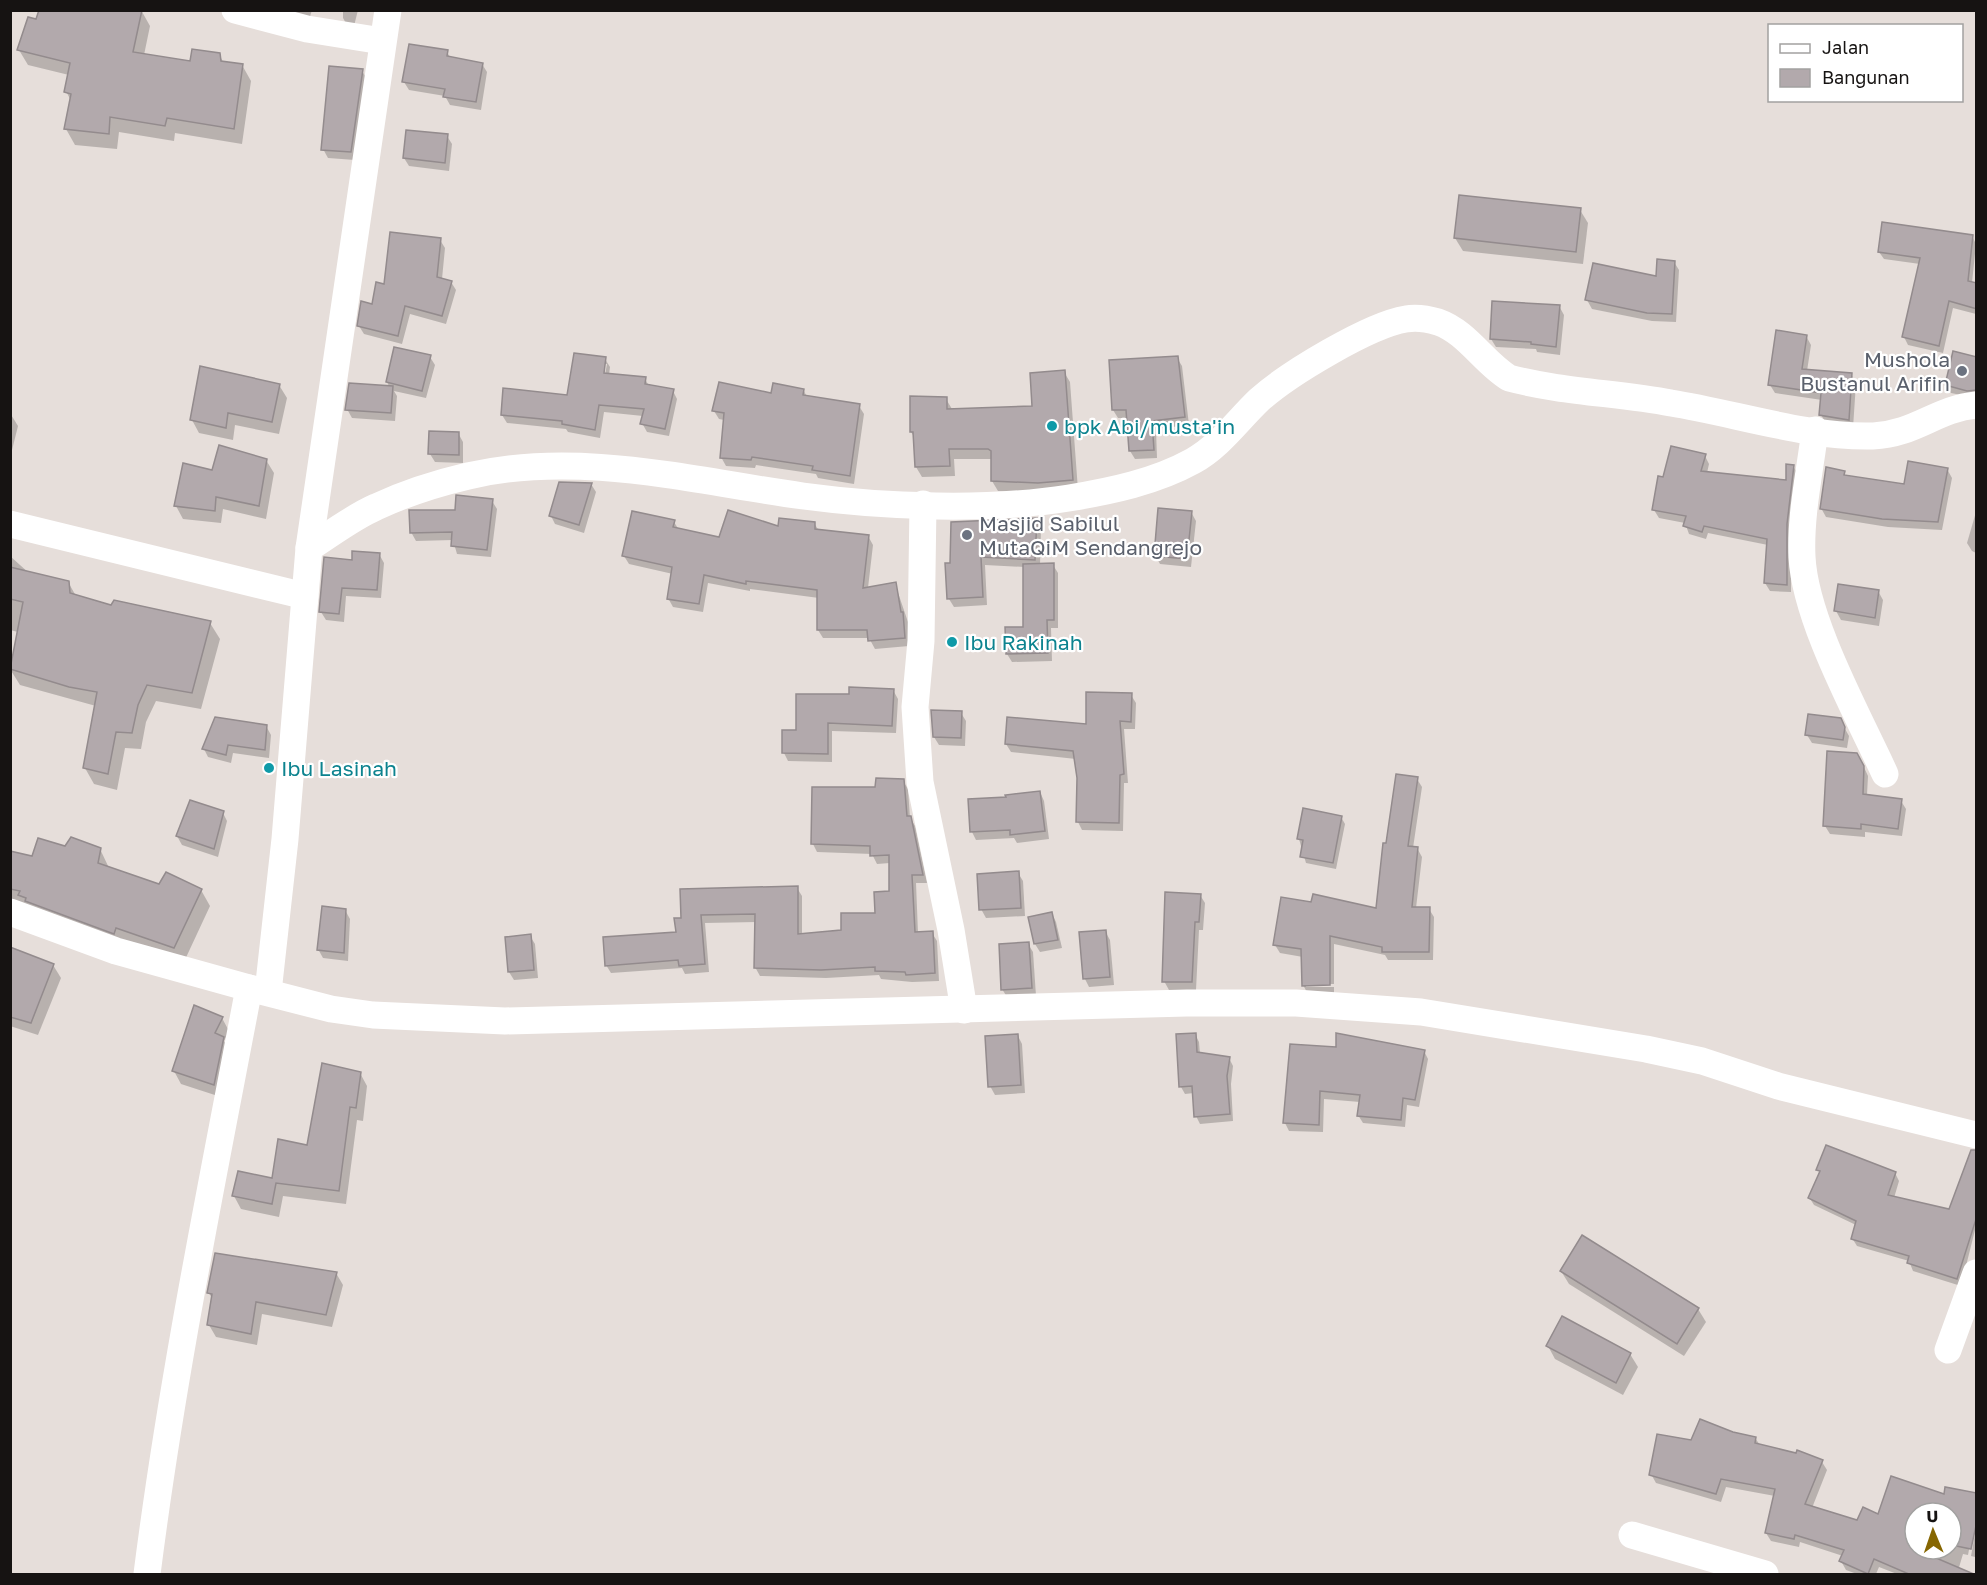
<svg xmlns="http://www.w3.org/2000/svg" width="1987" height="1585" viewBox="0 0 1987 1585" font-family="'Golos Text',sans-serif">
<rect width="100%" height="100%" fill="#e6deda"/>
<g fill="#0003" fill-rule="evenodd">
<path d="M141,10L150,26L144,55L191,63L219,55L224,63L242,65L251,81L242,144L175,133L174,141L119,132L117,149L75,145L66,129L71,101L66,91L69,75L28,65L19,50L37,21Z"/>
<path d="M263,10H312L308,23Z"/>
<path d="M343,10H358L354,26L347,25L343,18Z"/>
<path d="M447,52L451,59L482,64L487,72L481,110L450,105L445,96L409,90L404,82Z"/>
<path d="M362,71L367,79L355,160L328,158L323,149Z"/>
<path d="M447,136L452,144L449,171L409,166L404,158Z"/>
<path d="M1580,210L1588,223L1583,264L1463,251L1455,238Z"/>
<path d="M1972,236L1976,244L1972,283L1976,284V314L1953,308L1943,353L1908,345L1904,337L1920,264L1884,259L1879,252Z"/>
<path d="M440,240L445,248L442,279L451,282L456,290L446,324L410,314L402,344L364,334L359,326L386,285Z"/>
<path d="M1674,262L1679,270L1676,322L1652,321L1592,309L1587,300L1657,277Z"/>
<path d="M1559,306L1564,315L1560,355L1537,352L1536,349L1496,347L1491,339Z"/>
<path d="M1806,336L1811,345L1807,371L1851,374L1856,383L1853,428L1826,423L1821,415L1822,400L1775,393L1770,385Z"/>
<path d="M430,357L435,365L426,398L394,391L397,396L395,421L352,418L347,409L390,388L387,382Z"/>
<path d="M1177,358L1182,366L1189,425L1156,429L1157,458L1135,459L1130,451L1128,418H1118L1113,410Z"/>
<path d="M605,359L610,367L609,375L645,379L649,386L673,391L677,399L669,436L647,432L642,423L643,416L604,412L600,438L568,432L566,429L507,423L502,415L568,396ZM604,364H607L604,380Z"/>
<path d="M1976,359V398L1951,393L1946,385Z"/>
<path d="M1064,372L1070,382L1078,490L1045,493L998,491L992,481V459H954L955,476L922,477L916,467L915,438L911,432L946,399L952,409L1034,408Z"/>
<path d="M279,385L287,398L279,434L235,425L233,440L199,433L192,420Z"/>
<path d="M804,391L807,397L859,406L864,414L854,484L818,478L816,474L756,465L755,468L726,466L721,457L724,420L719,419L714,411Z"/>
<path d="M10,413L18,426L10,458Z"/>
<path d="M458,433L463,442V463L435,462L430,454Z"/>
<path d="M1705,456L1709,464L1707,473L1787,482L1793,466L1798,474L1791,534V592L1770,591L1765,583L1768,545L1708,533L1706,539L1689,534L1685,523L1659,518L1654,510L1665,479Z"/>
<path d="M266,460L274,473L266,519L223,509L221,523L183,519L176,506Z"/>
<path d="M1947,469L1952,478L1942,530L1888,527L1826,517L1821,508L1844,472L1846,477L1905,485Z"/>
<path d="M591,484L596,492L584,533L555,524L551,516Z"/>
<path d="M492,501L497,509L491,557L457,554L453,540L416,541L411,532L456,511Z"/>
<path d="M1191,512L1196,521L1191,567L1160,564L1155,555Z"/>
<path d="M1976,512V553L1972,551L1967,543Z"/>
<path d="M1037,519L1041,528L1040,565H1053L1058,573V628H1051L1052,661L1012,662L1007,654L1024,628L1025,567L985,565L987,605L954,607L949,599L951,564Z"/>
<path d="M674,522L679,530L720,538L814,523L819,531L868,536L873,545L868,588L895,584L908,622L909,646L875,649L869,638H823L818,630L819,598L750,589V591L708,583L703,612L673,607L668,598L673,574L629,564L624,556Z"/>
<path d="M379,554L384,563L381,598L346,596L344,622L326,620L321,612L353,562Z"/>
<path d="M10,556L30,574L68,582L76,596L111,607L210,623L220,639L201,709L156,701L146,722L141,749L125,748L117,790L94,784L85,768L96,706L20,685L10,669L18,632L10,630Z"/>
<path d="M1878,591L1883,600L1879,626L1841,620L1836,611Z"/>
<path d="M893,690L898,699L896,733L832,731V762L788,761L784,753L798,731L850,695Z"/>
<path d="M1131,695L1136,703L1135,729H1124L1128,783H1124L1123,831L1082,830L1078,822L1079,777L1076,759L1011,752L1006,744L1087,725Z"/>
<path d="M961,713L966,721L965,746L939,745L934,737Z"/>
<path d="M1840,720L1849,736L1847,748L1812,743L1807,735Z"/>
<path d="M266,726L271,735L269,758L233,753L231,763L208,757L204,749Z"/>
<path d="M1862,763L1868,776L1867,795L1901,801L1906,809L1902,836L1865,832V837L1830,834L1825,826Z"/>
<path d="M1417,779L1422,787L1413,848H1417L1422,857L1416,908L1429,909L1434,917L1433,960H1388L1385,955L1334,944V984H1306V987H1334V993L1308,994L1303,985V957L1280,953L1275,945L1377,910L1388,845Z"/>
<path d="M903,781L908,789L910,818L915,826L927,883H916L918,933H932L937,941L939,981L912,982L881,979L879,975L826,978L760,976L755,967L757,922L705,923L709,972L685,974L682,968L611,973L606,965L677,933L676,920L797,888L802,896V935L842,931L877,915L891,892L890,863L877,864L872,854L817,852L813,844L877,789Z"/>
<path d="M1040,792L1044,801L1049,839L1017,843L1014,838L976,840L972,832L1007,799Z"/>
<path d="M223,813L227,821L218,857L182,845L177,836Z"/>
<path d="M1341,817L1345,824L1336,869L1306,863L1299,839Z"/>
<path d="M65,848L100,849L109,868L160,885L201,890L210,906L183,964L10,904V852L33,858Z"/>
<path d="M1018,873L1023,881L1025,916L986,918L981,909Z"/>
<path d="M1200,895L1205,903L1203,930H1199L1196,990H1169L1164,981Z"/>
<path d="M345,910L350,919L348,961L323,958L318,949Z"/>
<path d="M1052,914L1056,922L1062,948L1040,952L1035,944Z"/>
<path d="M1105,931L1110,940L1114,985L1089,987L1085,979Z"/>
<path d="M530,936L535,944L538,978L514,980L509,972L506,938Z"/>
<path d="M1028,944L1033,952L1036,996L1007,997L1002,989Z"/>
<path d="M10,948L53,965L61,978L38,1035L10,1026Z"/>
<path d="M222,1018L229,1031L224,1041L230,1052L221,1097L181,1084L174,1071Z"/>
<path d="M1195,1034L1199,1042L1200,1054L1229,1058L1233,1066L1231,1084L1233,1121L1200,1124L1196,1116L1194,1093L1185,1094L1181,1087Z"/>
<path d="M1018,1036L1022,1044L1025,1093L995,1095L990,1086Z"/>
<path d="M1337,1049L1424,1051L1428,1059L1419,1107L1407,1105L1405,1127L1363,1123L1358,1115L1360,1102L1324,1099L1323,1132L1289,1131L1285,1123Z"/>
<path d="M360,1073L367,1086L363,1121L357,1120L346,1204L283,1196L279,1217L241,1209L234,1196L273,1180L309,1146Z"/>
<path d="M1818,1169L1895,1173L1899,1181L1894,1198L1950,1210L1976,1179V1226L1961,1286L1913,1271L1909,1261L1857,1246L1852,1238L1856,1225L1814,1205L1809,1197L1821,1174Z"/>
<path d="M1561,1271L1698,1309L1706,1322L1684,1356L1569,1284Z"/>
<path d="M336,1273L343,1285L332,1327L262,1314L257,1345L216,1337L209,1325L213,1300L209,1293Z"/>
<path d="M1562,1318L1630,1354L1638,1367L1623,1395L1555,1359L1548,1346Z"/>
<path d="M1733,1433L1755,1438L1760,1445L1822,1462L1827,1470L1812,1508L1858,1522L1878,1516L1892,1478L1976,1513L1968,1555L1963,1554L1957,1574H1897L1879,1567L1876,1574H1857L1846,1570L1841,1561L1843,1556L1800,1542L1799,1547L1771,1541L1766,1533L1775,1496L1726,1487L1721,1502L1656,1483L1651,1474L1692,1442ZM1915,1513H1951V1549H1915Z"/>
<path d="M1976,1529V1551L1975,1557L1971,1556Z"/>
</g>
<g fill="#b2a9ac" stroke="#938b8d" stroke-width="1.5">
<path d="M39,10H142L133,52L190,61L192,49L220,53L221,61L243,64L234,129L167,118L165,126L110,117L109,134L64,129L71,94L64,92L70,63L17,50L28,17L36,19Z"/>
<path d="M409,44L448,50L447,56L483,63L476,102L443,97L445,89L402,82Z"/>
<path d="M329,66L363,69L351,152L321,150Z"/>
<path d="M406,130L448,134L445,163L403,158Z"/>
<path d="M1459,195L1581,208L1576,252L1454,238Z"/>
<path d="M1882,222L1973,235L1968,281L1977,283V309L1949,301L1939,346L1902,337L1920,258L1878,252Z"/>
<path d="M390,232L441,238L437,277L452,281L442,316L405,306L398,336L357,326L361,301L372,304L376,282L384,284Z"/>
<path d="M1657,259L1675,261L1672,314L1647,313L1585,300L1593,263L1656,276Z"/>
<path d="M1492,301L1560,305L1556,347L1531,344V342L1490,339Z"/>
<path d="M1776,330L1807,335L1802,369L1852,373L1849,420L1819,415L1821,393L1768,385Z"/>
<path d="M394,347L431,355L422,391L386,382Z"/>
<path d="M1953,351L1977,357V390L1967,391L1945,385Z"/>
<path d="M574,353L606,357L604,373L646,377L645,384L674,389L665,429L640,424L644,409L599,405L595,430L562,424V421L501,415L503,388L567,395Z"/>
<path d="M1178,356L1185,417L1152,421L1154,450L1129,451L1126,410H1112L1109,360Z"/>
<path d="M200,366L280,384L272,422L228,413L226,428L190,420Z"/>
<path d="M1065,370L1073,480L1038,483L991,481V451L988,449H949L950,466L915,467L913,432H910V396L947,397V409L1032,406L1030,373Z"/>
<path d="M719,382L771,393L773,383L804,389L803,395L860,404L850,476L812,470L813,466L752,457L751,460L720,458L724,413L712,411Z"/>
<path d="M349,383L393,386L391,413L345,410Z"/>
<path d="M429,431L459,432V455L428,454Z"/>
<path d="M219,445L267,459L259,506L216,497L215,511L174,506L183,463L212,470Z"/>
<path d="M1671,446L1706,454L1701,471L1786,480V464L1794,465L1787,524V585L1764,583L1767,539L1704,526L1702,532L1683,526L1686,516L1652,510L1658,476L1663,477Z"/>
<path d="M1908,461L1948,468L1938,522L1882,519L1820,509L1826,467L1845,471L1844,475L1904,484Z"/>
<path d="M559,482L592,483L579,525L549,516Z"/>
<path d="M456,495L493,499L487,550L451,546L452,532L410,533L409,510H455Z"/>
<path d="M1158,508L1192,511L1187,559L1154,556Z"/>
<path d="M728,510L778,526L779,518L815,522V529L869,535L863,588L896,582L901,612H903L905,638L868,641L867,630H817V590L746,581V584L704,575L699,604L667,599L672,567L622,556L632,511L675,520L673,527L719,537Z"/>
<path d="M1037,518L1035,560L981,557L983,597L947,599L945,563H950L951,522Z"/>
<path d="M352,551L380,553L377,590L342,588L339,614L319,612L324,557L352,560Z"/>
<path d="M1054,563V620H1047L1048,653L1006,654L1005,627H1023V564Z"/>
<path d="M10,567L69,581L70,593L111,605L114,600L211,621L192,693L147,685L138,705L132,733L116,732L108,774L83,768L97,692L69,687L10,669L23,602L10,599Z"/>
<path d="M1838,584L1879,590L1875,618L1834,611Z"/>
<path d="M849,687L894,689L892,726L828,723V754L782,753V730H796V694H849Z"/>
<path d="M1086,692L1132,693L1131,722L1120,721L1124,774L1120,775L1119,823L1076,822L1077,778L1073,751L1005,744L1007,717L1086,724Z"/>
<path d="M931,710L962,711L961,738L933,737Z"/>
<path d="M1808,714L1841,718L1845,727L1843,740L1805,735Z"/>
<path d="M215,717L267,725L265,750L228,745L226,755L202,749Z"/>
<path d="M1827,751L1857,753L1864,766L1863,794L1902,799L1898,829L1861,824V829L1823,826Z"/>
<path d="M1396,774L1418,777L1408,846L1418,847L1412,907H1430L1429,952H1382V947L1330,936V985L1302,986L1301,949L1273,945L1281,897L1311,902L1313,894L1376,908L1383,843H1386Z"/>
<path d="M876,778L904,779L907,816H911L923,875H912L915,932L933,931L935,973L906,975L905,972L875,971V967L821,970L754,968L755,914L701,915L705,964L679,966L678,960L605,966L603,937L676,932L674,918H681L680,889L798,886V934L841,930V913H875L874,892L889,891V855L870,856V846L811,844L812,787H875Z"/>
<path d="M1040,791L1045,831L1010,835V830L970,832L968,799L1006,797L1005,795Z"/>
<path d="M190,800L224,811L214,849L176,836Z"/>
<path d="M1303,808L1342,816L1333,863L1300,857L1303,840L1297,839Z"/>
<path d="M71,837L101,848L98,863L159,884L166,872L202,889L174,948L116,928L114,934L25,901L26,898L18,895L20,891L10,889V851L32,856L38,838L65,846Z"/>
<path d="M1019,871L1021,908L979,910L977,874Z"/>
<path d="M1165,892L1201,894L1199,922H1195L1192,982H1162Z"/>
<path d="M322,906L346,909L344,953L317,950Z"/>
<path d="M1052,912L1058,940L1034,944L1028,917Z"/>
<path d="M1106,930L1110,977L1083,979L1079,932Z"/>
<path d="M531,934L534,970L508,972L505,937Z"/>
<path d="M1029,942L1032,988L1001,990L999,944Z"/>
<path d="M10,947L54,964L31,1023L10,1017Z"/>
<path d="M194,1005L223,1017L215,1033L224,1037L214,1085L172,1071Z"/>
<path d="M1196,1033L1197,1052L1230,1057L1227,1076L1230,1114L1194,1117L1192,1086L1179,1087L1176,1034Z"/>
<path d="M1336,1033L1425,1050L1415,1100L1403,1098L1401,1120L1357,1116L1360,1095L1320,1091L1319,1125L1283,1123L1290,1044L1336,1047Z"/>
<path d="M1018,1034L1021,1085L988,1087L985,1036Z"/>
<path d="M322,1063L361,1072L356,1108L350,1107L339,1191L276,1183L272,1204L232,1196L238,1171L272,1178L278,1139L307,1145Z"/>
<path d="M1826,1145L1896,1172L1888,1195L1949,1209L1971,1150H1977V1216L1957,1279L1907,1263L1909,1256L1851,1239L1856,1221L1808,1198L1820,1171L1816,1170Z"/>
<path d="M1582,1235L1699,1308L1677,1344L1560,1271Z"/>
<path d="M215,1253L337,1272L326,1315L256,1302L251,1334L207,1325L212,1294L207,1293Z"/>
<path d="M1562,1316L1631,1353L1616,1383L1546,1346Z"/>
<path d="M1700,1419L1733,1432L1756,1437L1755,1443L1796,1453L1797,1450L1823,1460L1805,1504L1857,1520L1863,1507L1878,1514L1891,1476L1944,1494L1945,1487L1977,1493V1521L1971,1549L1951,1545V1513H1915V1549L1976,1575H1911L1874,1559L1868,1574L1839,1561L1844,1550L1795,1535L1794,1539L1765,1533L1775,1489L1721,1479L1716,1494L1649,1475L1657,1434L1691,1440Z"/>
</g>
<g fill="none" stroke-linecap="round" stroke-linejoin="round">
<g stroke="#fff" stroke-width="27">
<path d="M235,10L307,29L382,41"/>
<path d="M1815,430C1810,471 1800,515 1802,557C1805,620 1858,715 1885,774"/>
<path d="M923,504L921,641L915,707L920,782L951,930L964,1010"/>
<path d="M10,524L305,596"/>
<path d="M309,548L388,10"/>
<path d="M10,912L116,951L249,988L331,1009L373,1015L505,1021L1187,1003H1296L1421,1012L1646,1049L1702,1061L1778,1086L1976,1135"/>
<path d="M268,992L285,839L309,548C331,534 353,517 376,507C404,494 438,483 468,476C578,450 694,481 803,496C884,507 988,511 1069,498C1111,491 1155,482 1193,461C1220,446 1237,421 1259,400C1288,374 1369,325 1406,319C1416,317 1428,319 1438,322C1467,332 1484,363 1509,378C1562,392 1618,393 1671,403C1734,413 1810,438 1873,436C1916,434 1936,409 1976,405"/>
<path d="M1948,1350L1976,1273"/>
<path d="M1632,1535L1765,1574"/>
<path d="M147,1574C172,1377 212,1183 249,988"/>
</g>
</g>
<g fill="#6b7280" stroke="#fff" stroke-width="2">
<circle cx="1962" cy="371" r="6"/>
<circle cx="967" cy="535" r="6"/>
</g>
<g fill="#0f9aa8" stroke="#fff" stroke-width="2">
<circle cx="1052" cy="426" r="6"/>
<circle cx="952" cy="642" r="6"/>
<circle cx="269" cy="768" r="6"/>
</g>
<g text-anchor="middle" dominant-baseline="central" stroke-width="4.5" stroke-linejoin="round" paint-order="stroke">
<g font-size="21" fill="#5b616d" stroke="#fff" text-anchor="end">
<text x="1950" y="359">Mushola<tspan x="1950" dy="24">Bustanul Arifin</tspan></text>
<text x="979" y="523" text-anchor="start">Masjid Sabilul<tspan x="979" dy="24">MutaQiM Sendangrejo</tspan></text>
</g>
<g font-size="21" fill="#0d838f" stroke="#fff" text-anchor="start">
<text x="1064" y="426">bpk Abi/musta'in</text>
<text x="964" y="642">Ibu Rakinah</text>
<text x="281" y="768">Ibu Lasinah</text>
</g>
</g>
<rect width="1987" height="1585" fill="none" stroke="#161312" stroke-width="24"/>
<rect x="1768" y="24" width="195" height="78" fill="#ffffff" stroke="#a2a1a0" stroke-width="1.5"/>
<rect x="1780" y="44" width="30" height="9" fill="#ffffff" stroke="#a2a1a0" stroke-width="1.5"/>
<text x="1822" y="54" font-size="18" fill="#161312">Jalan</text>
<rect x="1780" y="69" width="30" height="18" fill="#b2a9ac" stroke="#a2a1a0" stroke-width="1.5"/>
<text x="1822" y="84" font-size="18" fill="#161312">Bangunan</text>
<g transform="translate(1933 1531) rotate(358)"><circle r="28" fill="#ffffff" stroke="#a2a1a0" stroke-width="1.5"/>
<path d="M0-4.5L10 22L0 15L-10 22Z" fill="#866601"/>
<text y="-9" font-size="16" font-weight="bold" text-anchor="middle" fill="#161312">U</text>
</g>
</svg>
